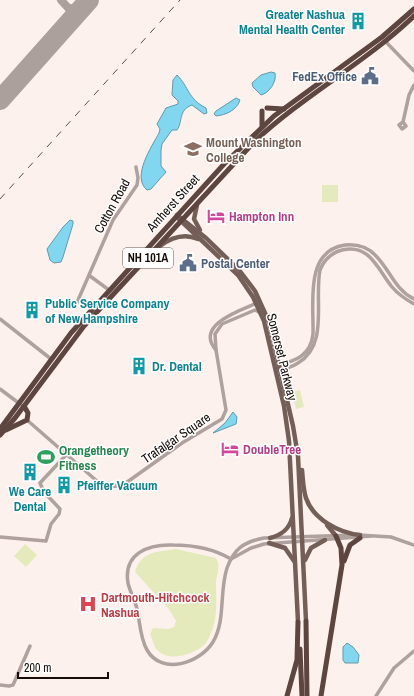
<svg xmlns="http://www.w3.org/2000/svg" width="414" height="696" viewBox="0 0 414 696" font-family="'Archivo Narrow',sans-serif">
<rect width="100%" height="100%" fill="#fdf1ed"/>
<g fill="#e5eabc">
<rect x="322" y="185" width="16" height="17"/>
<path d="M300,390L304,407L296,409L292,392Z"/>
<path d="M25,544L37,555L26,567L14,556Z"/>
<path d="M176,549L216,558C221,566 217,573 216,582C216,598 218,615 212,631C210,635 208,641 205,644C195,654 169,663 157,650C154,647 152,638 150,634L153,628L169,629L174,627L176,621L168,608L135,572C141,551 157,552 176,549Z"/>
</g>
<g fill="#81d6f0" stroke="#619aab">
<path d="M271,72L275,73C277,82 269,93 261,95L253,87L252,83L261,75Z"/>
<path d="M177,75C189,87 188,99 206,108L207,113L204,114L192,105C178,110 183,122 177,130H172L162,144L161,150V166L166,172L151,189L147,190C131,177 152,146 159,133L160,129L157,124L166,108L178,104V101L172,95L173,80Z"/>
<path d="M236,98L240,100C237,110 226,115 216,116L214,114L216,111Z"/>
<path d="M70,220L73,221V224L63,257L61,262L54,263L50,260L47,249L63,227Z"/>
<path d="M233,412L237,417L236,424L213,433L225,423Z"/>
<path d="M347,643L353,647L359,655L358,663H345L343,660V647Z"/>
</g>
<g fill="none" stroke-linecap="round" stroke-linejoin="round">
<g stroke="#aba09c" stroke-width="8">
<path d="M61,0L71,11L70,21"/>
<path d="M69,8L76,9L85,5"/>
</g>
<path stroke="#aba09c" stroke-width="20" d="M0,100L89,0"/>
<g stroke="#aea19e" stroke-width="3.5">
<path d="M385,41L414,71"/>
<path d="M403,122L406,126L402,129L399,125L403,122L409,95L414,85"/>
<path d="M90,276L109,290"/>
<path d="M75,307L113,220L137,185L138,178L136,167"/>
<path d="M0,319L51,359"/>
<path d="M216,350C194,325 241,310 257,303"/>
<path d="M278,365C296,361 311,355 313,334C314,304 304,251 345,245C357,244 368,247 376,256C390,270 395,290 414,299"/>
<path d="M277,368C284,369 292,367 298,363C329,345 314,300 320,270C324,260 331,253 342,250C370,243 378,270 392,287C398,294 405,299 414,304"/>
<path d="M0,389L20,404"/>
<path d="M27,420L98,482L109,487L123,485L182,443L222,419L226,410L216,350L215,334L222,324L255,310L261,313"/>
<path d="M359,535L391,537L414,545"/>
<path d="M0,537L46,541L51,524L59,514L60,509L44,492L40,483L67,454"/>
<path d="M231,559C214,549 192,545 173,545C149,544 123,553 128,583C130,592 135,600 137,609C140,622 140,638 147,650C162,676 200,663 213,642C226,620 219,592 227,568C234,549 243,542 264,538L353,535"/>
<path d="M231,559L251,548L264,544L371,536"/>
<path d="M0,685L9,686L13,685L30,646"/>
<path d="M376,696L394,668L414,651"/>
</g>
<g stroke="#735e58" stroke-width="4.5">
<path d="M197,205L194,219L200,230"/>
<path d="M177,215L206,238L239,270L255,291L269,322L293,426L298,456L306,621"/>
<path d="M179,219L238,275L253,297L264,321L284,406L289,441L298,622"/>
<path d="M160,246C172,237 184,233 198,239"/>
<path d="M302,470C303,480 303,489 306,498C313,519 339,533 360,535"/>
<path d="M327,525L336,536"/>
<path d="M270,538C281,535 289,530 292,518"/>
<path d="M269,543L285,548L294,561"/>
<path d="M305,560L311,548L325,540"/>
</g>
<g stroke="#5e4640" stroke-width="5">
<path d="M267,108L284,109"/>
<path d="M262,111V127"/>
<path d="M0,429L71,333L225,163L274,116L382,37L414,9"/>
<path d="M6,430L27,420L28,413L24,406"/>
<path d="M0,435L15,418L84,326L254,142C304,95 365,63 414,16"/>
<path d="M344,561L350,545L360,538"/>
<path d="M306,621L307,696"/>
<path d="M300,649L302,696"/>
<path d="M287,696L297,660L298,622"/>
<path d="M321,696L342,565L341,548L336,536"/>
</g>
<path stroke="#594f4b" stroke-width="1" stroke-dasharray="7 7" stroke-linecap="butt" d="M0,199L180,0"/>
</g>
<defs>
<g id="building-bare" transform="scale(1.38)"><path d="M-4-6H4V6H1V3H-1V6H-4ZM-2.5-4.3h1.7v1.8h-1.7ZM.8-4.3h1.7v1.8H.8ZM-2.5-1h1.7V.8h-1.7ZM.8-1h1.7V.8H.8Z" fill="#0f9aa8" stroke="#fff" stroke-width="2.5" paint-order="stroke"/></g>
<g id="civic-bare" transform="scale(1.38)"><path d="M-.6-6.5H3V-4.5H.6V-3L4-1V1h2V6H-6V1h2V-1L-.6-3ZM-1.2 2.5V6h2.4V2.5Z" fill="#5c6f8a" stroke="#fff" stroke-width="2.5" paint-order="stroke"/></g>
<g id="university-bare" transform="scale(1.38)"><path d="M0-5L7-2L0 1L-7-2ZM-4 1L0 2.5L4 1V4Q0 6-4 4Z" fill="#8d6e63" stroke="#fff" stroke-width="2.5" paint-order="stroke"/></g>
<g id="hotel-bare" transform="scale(1.38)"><path d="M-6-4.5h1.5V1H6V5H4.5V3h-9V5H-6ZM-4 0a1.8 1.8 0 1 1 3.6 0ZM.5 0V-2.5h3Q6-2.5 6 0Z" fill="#d1479c" stroke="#fff" stroke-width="2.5" paint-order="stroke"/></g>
<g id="stadium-bare" transform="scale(1.38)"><path d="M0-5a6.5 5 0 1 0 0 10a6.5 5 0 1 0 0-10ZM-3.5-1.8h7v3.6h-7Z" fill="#2e9e5b" stroke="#fff" stroke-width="2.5" paint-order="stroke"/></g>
<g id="hospital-bare" transform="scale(1.38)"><path d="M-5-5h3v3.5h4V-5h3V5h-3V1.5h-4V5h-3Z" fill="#e0444e" stroke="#fff" stroke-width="2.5" paint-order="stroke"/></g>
</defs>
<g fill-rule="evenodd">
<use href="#building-bare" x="358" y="21"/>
<use href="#civic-bare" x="370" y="76"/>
<use href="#university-bare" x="193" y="149"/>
<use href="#hotel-bare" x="216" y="216"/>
<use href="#civic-bare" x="188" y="263"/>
<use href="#building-bare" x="32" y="310"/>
<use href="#building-bare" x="139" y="366"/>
<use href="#hotel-bare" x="230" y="449"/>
<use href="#stadium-bare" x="46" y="457"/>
<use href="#building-bare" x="30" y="472"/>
<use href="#building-bare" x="64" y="485"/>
<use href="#hospital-bare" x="88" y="604"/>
</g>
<g text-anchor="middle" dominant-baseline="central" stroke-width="3" stroke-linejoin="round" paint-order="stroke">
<rect fill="#fff" stroke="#5c5653" stroke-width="1" x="123" y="248" width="50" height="20" rx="3"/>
<g font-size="12" font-weight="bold" fill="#160d09">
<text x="148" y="258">NH 101A</text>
</g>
<g font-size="13" font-weight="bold" fill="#0d838f" stroke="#fff" text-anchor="start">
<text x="345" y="14" text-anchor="end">Greater Nashua<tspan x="345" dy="15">Mental Health Center</tspan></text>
<text x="45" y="303">Public Service Company<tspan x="45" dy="15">of New Hampshire</tspan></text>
<text x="152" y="366">Dr. Dental</text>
<text x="77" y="485">Pfeiffer Vacuum</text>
<text x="30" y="491" text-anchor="middle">We Care<tspan x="30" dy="15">Dental</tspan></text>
</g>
<g font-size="13" font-weight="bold" fill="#4e5e75" stroke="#fff" text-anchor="end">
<text x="357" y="76">FedEx Office</text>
<text x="201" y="263" text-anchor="start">Postal Center</text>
</g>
<g font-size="13" font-weight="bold" fill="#785e54" stroke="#fff" text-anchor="start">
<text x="206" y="142">Mount Washington<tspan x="206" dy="15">College</tspan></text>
</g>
<g font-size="13" fill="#160d09" stroke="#fff">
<text transform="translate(173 203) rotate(-48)">Amherst Street</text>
<text transform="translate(112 206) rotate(-61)">Cotton Road</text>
<text transform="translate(282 357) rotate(76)">Somerset Parkway</text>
<text transform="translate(176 438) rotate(-34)">Trafalgar Square</text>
</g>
<g font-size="13" font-weight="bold" fill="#b23c85" stroke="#fff" text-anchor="start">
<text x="229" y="216">Hampton Inn</text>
<text x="243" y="449">DoubleTree</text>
</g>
<g font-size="13" font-weight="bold" fill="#27864d" stroke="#fff" text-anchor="start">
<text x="59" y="450">Orangetheory<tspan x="59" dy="15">Fitness</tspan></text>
</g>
<g font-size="13" font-weight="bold" fill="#be3a42" stroke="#fff" text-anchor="start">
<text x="101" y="597">Dartmouth-Hitchcock<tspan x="101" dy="15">Nashua</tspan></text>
</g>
</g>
<path d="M18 672v6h90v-6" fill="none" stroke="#160d09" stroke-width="2"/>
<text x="24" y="672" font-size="12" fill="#160d09" stroke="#ffffff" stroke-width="3" paint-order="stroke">200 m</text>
</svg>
